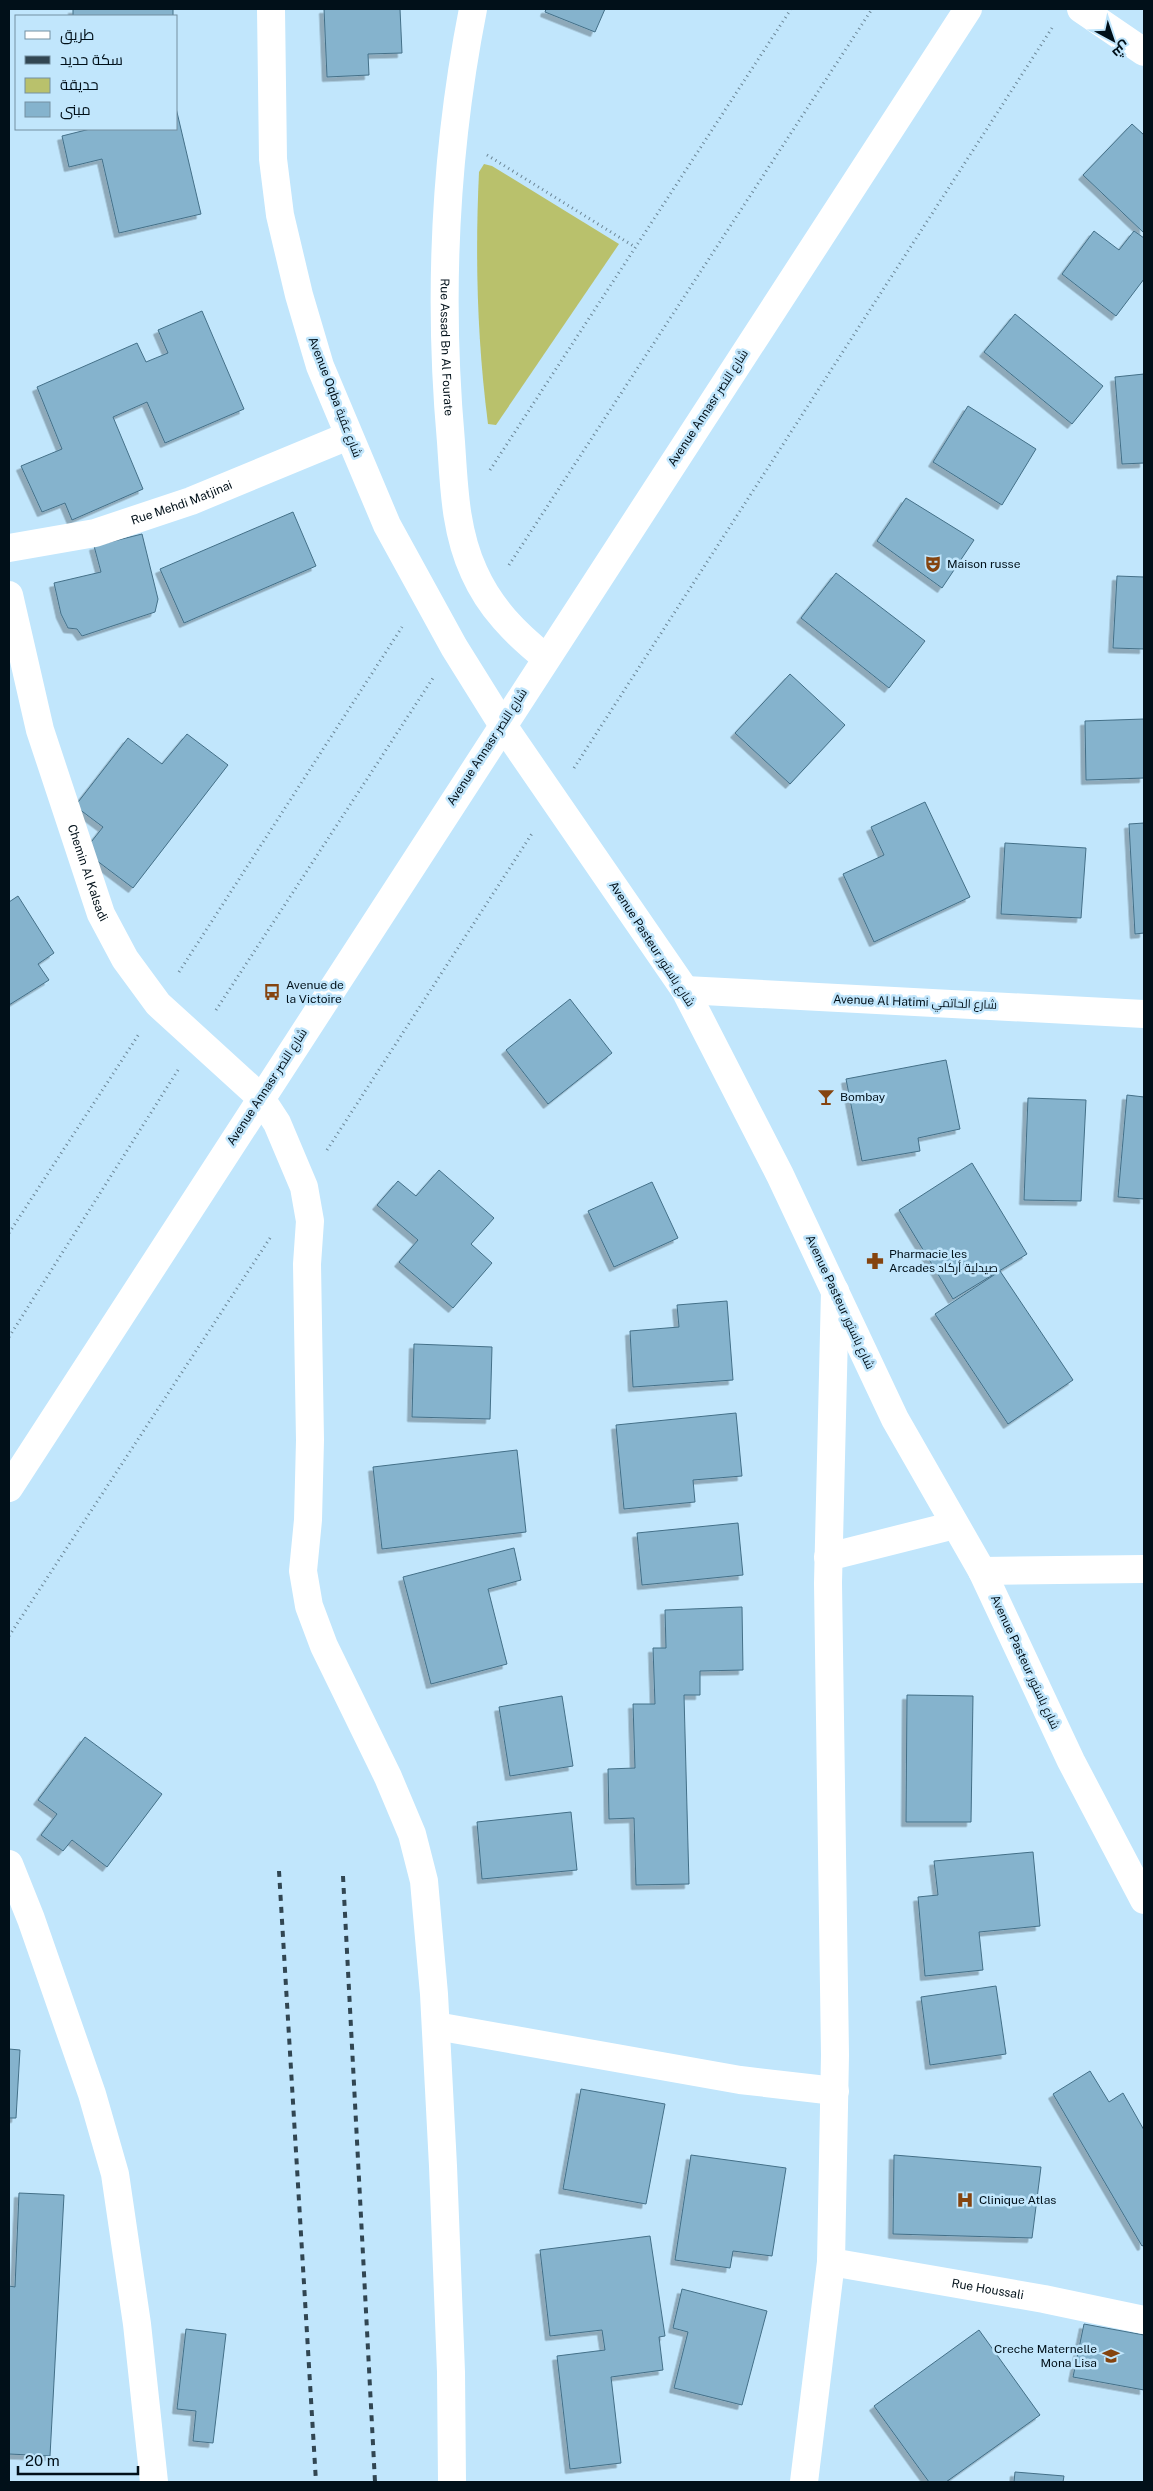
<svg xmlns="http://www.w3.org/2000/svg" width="1153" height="2491" viewBox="0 0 1153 2491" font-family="'Public Sans',Cairo,sans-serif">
<defs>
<filter id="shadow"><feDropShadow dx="-4.5" dy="4.5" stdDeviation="0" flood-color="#0004"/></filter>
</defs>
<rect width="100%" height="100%" fill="#c1e6fc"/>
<path fill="#b9c16c" d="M484,164L492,166L619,244L496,425L488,424C477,339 475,256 479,172Z"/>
<g fill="#85b3cd" stroke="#447088" filter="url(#shadow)">
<rect x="73" y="9" width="100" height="7"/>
<path d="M324,9H400L402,53L368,54L369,75L327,77Z"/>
<path d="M546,9H605L595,32L545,12Z"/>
<path d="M176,108L201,214L119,233L102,159L69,167L62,136L90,129H176Z"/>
<path d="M1132,124L1144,135V233L1083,175Z"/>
<path d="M1094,231L1119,250L1134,231L1144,238V279L1116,316L1062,274Z"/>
<path d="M202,311L244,409L165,443L147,402L113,417L143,489L72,520L65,503L42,512L21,466L62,449L37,387L137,343L146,362L168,353L158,330Z"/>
<path d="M1015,314L1103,386L1072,424L984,352Z"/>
<path d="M1144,374V463L1122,464L1115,377Z"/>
<path d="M968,406L1036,449L1002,505L933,462Z"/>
<path d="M906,498L974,540L942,588L877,541Z"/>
<path d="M293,512L316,566L184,623L160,569Z"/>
<path d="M142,534L158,599L155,612L82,636L77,629L68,628L61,614L54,583L101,572L94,546Z"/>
<path d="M836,573L925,641L889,688L801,618Z"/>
<path d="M1117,576L1144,577V649L1113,648Z"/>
<path d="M790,674L845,725L790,784L735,733Z"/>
<path d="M1144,719V778L1086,780L1085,721Z"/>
<path d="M187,734L228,765L133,888L84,851L103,827L75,806L128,738L162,764Z"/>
<path d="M925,802L970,897L874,942L843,874L884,855L871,827Z"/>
<path d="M1144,823V933L1135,934L1129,824Z"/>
<path d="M1005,843L1086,848L1081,918L1001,914Z"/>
<path d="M18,896L54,953L38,964L49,980L9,1005V902Z"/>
<path d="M570,999L612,1053L548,1104L506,1050Z"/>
<path d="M946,1060L960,1129L918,1138L920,1151L862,1161L846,1079Z"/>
<path d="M1127,1095L1144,1097V1199L1118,1197Z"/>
<path d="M1028,1098L1086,1100L1081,1201L1024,1200Z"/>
<path d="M972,1163L1027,1254L953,1299L899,1210Z"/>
<path d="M439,1170L494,1218L471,1244L492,1263L453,1308L399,1262L418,1240L377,1205L398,1181L416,1196Z"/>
<path d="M652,1182L678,1238L614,1267L588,1211Z"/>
<path d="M1000,1271L1073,1380L1008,1424L935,1314Z"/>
<path d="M727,1301L733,1380L633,1387L630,1331L679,1327L677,1305Z"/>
<path d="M414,1344L492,1347L490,1419L412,1417Z"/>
<path d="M736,1413L742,1476L693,1480L695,1502L624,1509L616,1425Z"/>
<path d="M517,1450L526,1532L382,1549L373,1467Z"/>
<path d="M738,1523L743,1575L642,1585L637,1533Z"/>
<path d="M514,1548L521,1580L488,1589L507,1664L431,1684L403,1577Z"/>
<path d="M742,1607L743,1670L700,1671V1695H684L689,1884L636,1885L634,1818L609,1819L608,1769L635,1768L633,1704H655L653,1648H666L665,1610Z"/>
<path d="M907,1695L973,1696L971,1822H906Z"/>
<path d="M562,1696L573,1766L510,1776L499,1707Z"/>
<path d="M85,1737L162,1794L107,1867L72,1840L63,1851L41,1835L57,1814L38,1800Z"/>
<path d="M571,1812L577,1870L482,1879L477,1822Z"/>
<path d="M1033,1852L1040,1926L979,1932L983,1970L925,1976L918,1897L938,1895L934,1861Z"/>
<path d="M996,1986L1006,2054L930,2065L921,1997Z"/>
<path d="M9,2049L20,2050L16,2118H9Z"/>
<path d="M1090,2071L1109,2102L1123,2093L1144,2130V2245L1142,2246L1053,2094Z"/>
<path d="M581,2089L665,2104L646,2204L563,2189Z"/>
<path d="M691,2155L786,2168L772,2256L733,2251L730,2268L675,2260Z"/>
<path d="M894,2155L1041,2167L1032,2238L893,2234Z"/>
<path d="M19,2193L64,2195L50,2456L9,2454V2286L15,2287Z"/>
<path d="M650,2236L665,2336L659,2337L663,2370L611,2377L621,2463L570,2469L557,2356L605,2350L602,2330L550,2336L540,2250Z"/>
<path d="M682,2289L767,2311L742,2405L674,2388L688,2332L673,2328Z"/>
<path d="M1084,2324L1144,2335V2390L1073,2377Z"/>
<path d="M186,2329L226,2334L213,2443L193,2441L196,2411L177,2409Z"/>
<path d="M979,2330L1040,2415L946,2482H929L874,2406Z"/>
<path d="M1015,2472L1064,2476L1063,2482H1014Z"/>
</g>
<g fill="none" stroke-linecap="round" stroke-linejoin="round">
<g stroke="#6b8696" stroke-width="3" stroke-dasharray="1 4" stroke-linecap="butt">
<path d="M487,155L635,247"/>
<path d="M490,470L791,9"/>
<path d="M509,565L872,9"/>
<path d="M574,768L1052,28"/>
<path d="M179,972L402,627"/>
<path d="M216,1010L433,678"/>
<path d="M327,1150L533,832"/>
<path d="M9,1233L139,1034"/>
<path d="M9,1337L178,1070"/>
<path d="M9,1636L272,1235"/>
</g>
<g stroke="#fff" stroke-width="28">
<path id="s1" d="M473,9C445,151 438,297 451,442C454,486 455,531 474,572C490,608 515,633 546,658"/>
<path d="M1081,9L1144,52"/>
<path id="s2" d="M9,548L95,533L191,501L348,436"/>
<path id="s3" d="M9,595L40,730L101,914L125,959L158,1004L260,1097L277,1123L304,1187L310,1221L307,1264L310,1440L308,1520L303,1571L309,1606L324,1646L388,1777L412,1834L424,1881L434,1994L443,2166L451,2372L452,2482"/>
<path d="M828,1557L955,1525"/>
<path d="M982,1571L1144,1569"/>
<path d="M9,1864L31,1919L92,2094L115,2174L137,2324L154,2482"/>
<path d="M436,2026L740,2080L835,2091"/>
<path id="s4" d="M831,2262L1044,2299L1144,2320"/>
<path d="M804,2482L831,2262L835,2055L828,1583L835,1291"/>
</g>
<g stroke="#fff" stroke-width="28">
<path d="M271,9L273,159L280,215L299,295L320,366L387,525L454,647L502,724L685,990L780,1175L895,1419L982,1571L1071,1761L1144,1900"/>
<path d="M685,990L1144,1014"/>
</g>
<path stroke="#fff" stroke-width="28" d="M9,1488L968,9"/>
<g stroke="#314652" stroke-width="4" stroke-dasharray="6 6" stroke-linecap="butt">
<path d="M279,1871L316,2482"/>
<path d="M343,1876L375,2482"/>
</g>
</g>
<defs>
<g id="theatre-bare" transform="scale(1.35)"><path d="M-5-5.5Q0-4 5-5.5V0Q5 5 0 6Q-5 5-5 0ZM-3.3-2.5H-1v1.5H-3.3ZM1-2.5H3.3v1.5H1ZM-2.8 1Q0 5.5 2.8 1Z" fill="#85440f" stroke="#c1e6fc" stroke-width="2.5" paint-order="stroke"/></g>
<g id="bus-bare" transform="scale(1.35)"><path d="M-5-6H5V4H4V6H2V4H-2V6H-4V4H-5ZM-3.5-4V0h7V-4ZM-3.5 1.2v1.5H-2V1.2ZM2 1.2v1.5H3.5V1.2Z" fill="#85440f" stroke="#c1e6fc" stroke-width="2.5" paint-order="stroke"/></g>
<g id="bar-bare" transform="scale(1.35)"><path d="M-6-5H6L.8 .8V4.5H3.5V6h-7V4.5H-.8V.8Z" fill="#85440f" stroke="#c1e6fc" stroke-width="2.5" paint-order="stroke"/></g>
<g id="pharmacy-bare" transform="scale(1.35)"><path d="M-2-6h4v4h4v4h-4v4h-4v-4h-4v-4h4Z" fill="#85440f" stroke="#c1e6fc" stroke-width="2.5" paint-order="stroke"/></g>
<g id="hospital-bare" transform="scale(1.35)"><path d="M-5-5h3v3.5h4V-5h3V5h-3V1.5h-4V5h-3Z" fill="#85440f" stroke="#c1e6fc" stroke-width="2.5" paint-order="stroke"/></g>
<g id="school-bare" transform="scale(1.35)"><path d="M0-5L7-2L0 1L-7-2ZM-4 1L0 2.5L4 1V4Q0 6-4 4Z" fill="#85440f" stroke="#c1e6fc" stroke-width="2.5" paint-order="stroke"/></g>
</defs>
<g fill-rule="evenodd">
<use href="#theatre-bare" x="933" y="564"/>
<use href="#bus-bare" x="272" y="992"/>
<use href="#bar-bare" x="826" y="1097"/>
<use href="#pharmacy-bare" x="875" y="1261"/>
<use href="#hospital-bare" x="965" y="2200"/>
<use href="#school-bare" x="1111" y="2356"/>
</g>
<g text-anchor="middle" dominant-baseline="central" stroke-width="5" stroke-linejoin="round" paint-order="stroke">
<g font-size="12" fill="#011019" stroke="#c1e6fc">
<text stroke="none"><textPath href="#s1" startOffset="340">Rue Assad Bn Al Fourate</textPath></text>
<text transform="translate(335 397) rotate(69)">Avenue Oqba شارع عقبة</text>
<text transform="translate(708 408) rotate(-57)">Avenue Annasr شارع النصر</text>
<text stroke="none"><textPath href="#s2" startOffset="179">Rue Mehdi Matjinai</textPath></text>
<text transform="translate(487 747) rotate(-57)">Avenue Annasr شارع النصر</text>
<text stroke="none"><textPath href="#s3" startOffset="289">Chemin Al Kalsadi</textPath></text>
<text transform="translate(652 944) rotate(57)">Avenue Pasteur شارع باستور</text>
<text transform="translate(915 1002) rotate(2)">Avenue Al Hatimi شارع الحاتمي</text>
<text transform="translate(267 1087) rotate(-57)">Avenue Annasr شارع النصر</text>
<text transform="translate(840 1302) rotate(65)">Avenue Pasteur شارع باستور</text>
<text transform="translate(1025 1662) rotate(65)">Avenue Pasteur شارع باستور</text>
<text stroke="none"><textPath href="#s4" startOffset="159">Rue Houssali</textPath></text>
</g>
<g font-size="12" fill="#011019" stroke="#c1e6fc" text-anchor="start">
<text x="947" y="564">Maison russe</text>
<text x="286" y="985">Avenue de<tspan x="286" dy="14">la Victoire</tspan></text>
<text x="840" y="1097">Bombay</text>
<text x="889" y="1254">Pharmacie les<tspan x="889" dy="14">Arcades صيدلية أركاد</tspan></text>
<text x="979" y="2200">Clinique Atlas</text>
<text x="1097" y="2349" text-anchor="end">Creche Maternelle<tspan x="1097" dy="14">Mona Lisa</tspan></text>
</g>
</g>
<rect width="1153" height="2491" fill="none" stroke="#011019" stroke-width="20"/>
<rect x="15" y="15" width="162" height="115" fill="#c1e6fc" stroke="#7490a1"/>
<rect x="25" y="31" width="25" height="8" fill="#ffffff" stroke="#7490a1"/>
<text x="60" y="40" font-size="15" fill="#011019">طريق</text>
<rect x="25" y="56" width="25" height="8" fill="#314652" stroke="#7490a1"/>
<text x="60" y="65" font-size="15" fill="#011019">سكة حديد</text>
<rect x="25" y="78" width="25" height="15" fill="#b9c16c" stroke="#7490a1"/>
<text x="60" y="90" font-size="15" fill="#011019">حديقة</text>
<rect x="25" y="102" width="25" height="15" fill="#85b3cd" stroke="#7490a1"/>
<text x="60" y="115" font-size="15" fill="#011019">مبنى</text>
<g transform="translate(1113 40) rotate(140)" stroke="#c1e6fc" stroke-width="4" paint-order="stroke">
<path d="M0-4L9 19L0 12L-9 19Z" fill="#011019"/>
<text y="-8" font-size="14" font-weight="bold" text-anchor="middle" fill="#011019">ش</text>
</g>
<path d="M18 2466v8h120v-8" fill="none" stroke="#011019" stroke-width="2.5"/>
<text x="25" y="2466" font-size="15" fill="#011019" stroke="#c1e6fc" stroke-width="4" paint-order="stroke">20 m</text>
</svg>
